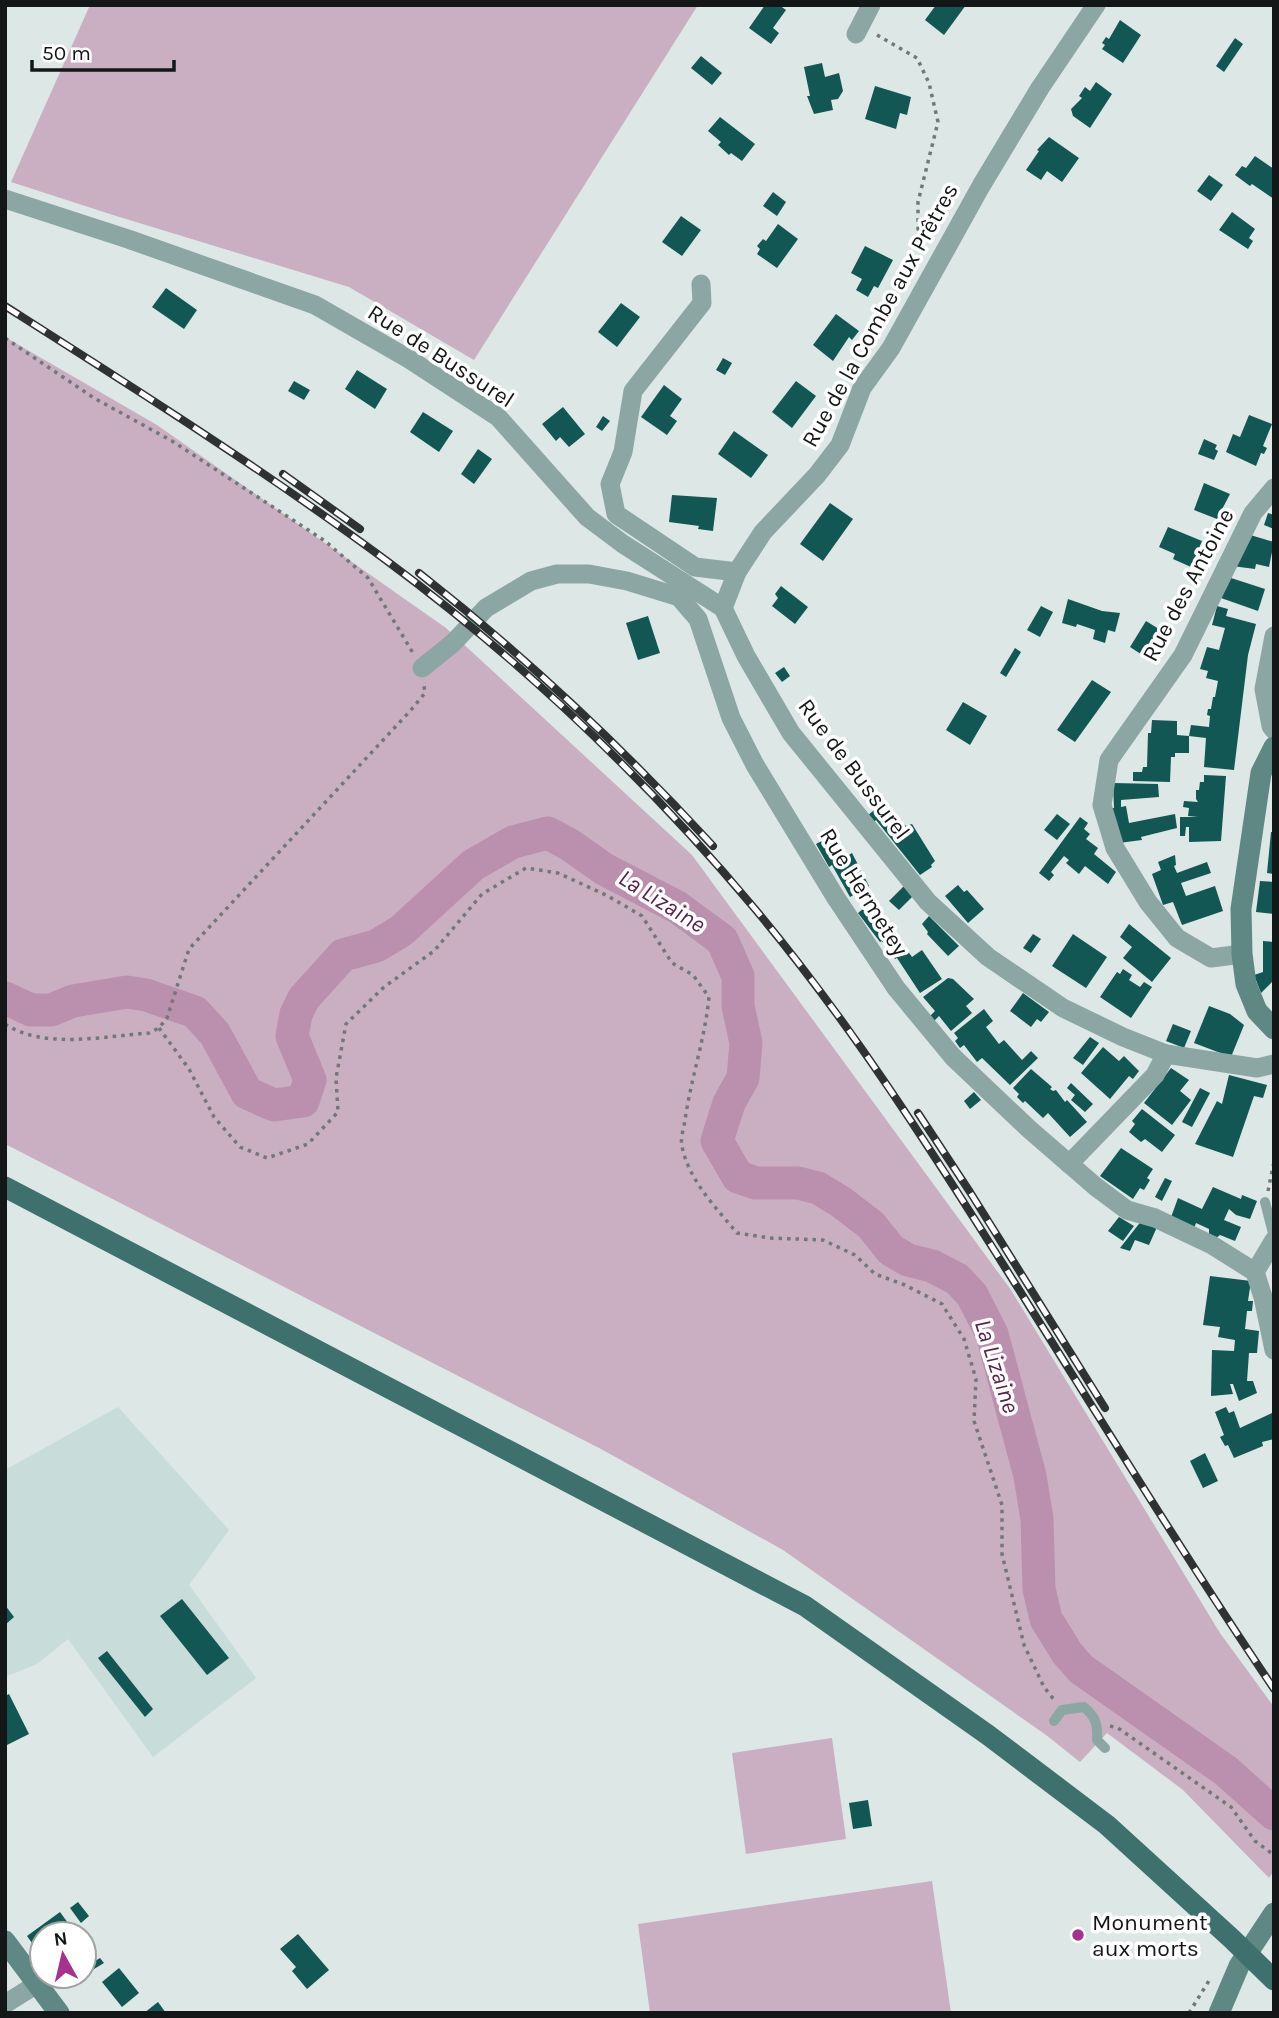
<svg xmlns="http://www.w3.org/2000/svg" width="1279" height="2018" viewBox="0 0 1279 2018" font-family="Karla,sans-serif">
<rect width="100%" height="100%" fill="#dce7e6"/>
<path fill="#c8dcda" d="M118,1407L229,1530L189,1585L256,1678L153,1757L68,1639L37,1664L5,1677V1470Z"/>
<g fill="#caafc2">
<path d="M90,5H698L474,360L349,287L113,215L11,182Z"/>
<path d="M5,337L157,425L446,628L692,855L1011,1290L1220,1633L1274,1707V1871L1269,1878L1183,1790L1107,1733L1080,1762L1046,1735L783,1550L601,1449L5,1144Z"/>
<path d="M832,1738L846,1839L746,1854L732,1753Z"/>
<path d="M932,1881L951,2013H650L638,1924Z"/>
</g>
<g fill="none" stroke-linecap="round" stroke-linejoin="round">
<path stroke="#bb90ae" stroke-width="33" d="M5,998L31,1010H51L73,1001L127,992L146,995L195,1012L215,1034L247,1093L274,1105L303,1101L310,1080L292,1036L296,1014L304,998L343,955L376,946L401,931L473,865L513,842L548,833L570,845L604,869L677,907L722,940L738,976V1006L746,1043L743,1078L729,1103L717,1141L738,1177L756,1183H798L818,1188L841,1202L871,1225L891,1250L908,1260L932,1266L957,1279L972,1295L992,1334L1030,1476L1037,1519L1039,1589L1046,1619L1067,1653L1081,1669L1226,1771L1274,1814"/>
</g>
<g fill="#125753">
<path d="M765,5H779L786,10L773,28L779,33L771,44L749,28Z"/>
<path d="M936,5H966L944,35L925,20Z"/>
<path d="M1120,20L1141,35L1123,63L1102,49L1105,45L1102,43L1106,37L1109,39Z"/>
<path d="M1235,38L1243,44L1224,72L1216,66Z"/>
<path d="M701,56L722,73L712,85L691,68Z"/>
<path d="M822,63L825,77L839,73L843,91L838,99L831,100L833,110L814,114L807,96H810L804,67Z"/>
<path d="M1096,82L1112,94L1090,128L1073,116L1071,109L1082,98L1079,96L1085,87L1090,91Z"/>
<path d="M875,86L911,97L907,115L900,113L896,129L865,119Z"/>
<path d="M720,117L755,144L742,161L731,153L729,155L718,145L721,142L708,131Z"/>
<path d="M1049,137L1079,158L1062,182L1047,171L1041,180L1026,170L1039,151L1037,150Z"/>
<path d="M1255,156L1274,169V199L1252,184L1250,186L1235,175L1242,166L1246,168Z"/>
<path d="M1209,175L1223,185L1211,201L1197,191Z"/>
<path d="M773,192L786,202L777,216L763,206Z"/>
<path d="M1232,212L1255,229L1249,238L1253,241L1248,249L1219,230Z"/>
<path d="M681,216L701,230L682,256L662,242Z"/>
<path d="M778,224L798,239L777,268L757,254L760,249L757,246L763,239L766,241Z"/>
<path d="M865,246L893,260L878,288L874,286L868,297L856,290L862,279L851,273Z"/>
<path d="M166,288L197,310L184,329L152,307Z"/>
<path d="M621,303L640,317L617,347L598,332Z"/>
<path d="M836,314L859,331L852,340L849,337L833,361L813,345Z"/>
<path d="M723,358L732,363L725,375L716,370Z"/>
<path d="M357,370L387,389L375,409L345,389Z"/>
<path d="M294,381L310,390L304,400L288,391Z"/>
<path d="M796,381L816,396L792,428L772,412Z"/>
<path d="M664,385L682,399L670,416L677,421L667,435L641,417Z"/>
<path d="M563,407L585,434L569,447L560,437L556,441L542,424Z"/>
<path d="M423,412L453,431L439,452L410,432Z"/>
<path d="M1249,415L1272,424L1263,446L1267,448L1264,454L1261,453L1256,466L1226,452L1233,434L1240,437Z"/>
<path d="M603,416L610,421L602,431L596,427Z"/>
<path d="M734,431L768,455L751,478L718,454Z"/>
<path d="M1204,439L1217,445L1215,449L1218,451L1214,460L1198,454Z"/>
<path d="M478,449L492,459L474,484L461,474Z"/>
<path d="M1204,483L1230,494L1217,519L1194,510Z"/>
<path d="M672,495L717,498L713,531L698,529L699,526L669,522Z"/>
<path d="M830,503L853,519L823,561L800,544Z"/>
<path d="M1268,513L1274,515V529L1264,525Z"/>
<path d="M1168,527L1202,541L1191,567L1173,559L1175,554L1159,547Z"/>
<path d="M1247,534L1274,542L1269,567L1256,564L1255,569L1232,566Z"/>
<path d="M1228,577L1265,589L1258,611L1221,598Z"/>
<path d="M781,586L808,607L795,624L772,606L778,598L775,594Z"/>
<path d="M1068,599L1102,611L1120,613L1115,632L1108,630L1105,643L1093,639L1095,630L1077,624L1076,627L1062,623Z"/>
<path d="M1041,606L1053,612L1040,637L1027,630Z"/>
<path d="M1217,606L1228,609L1226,616L1256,624L1248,655L1234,770L1204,767L1206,738L1189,736L1191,725L1209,727L1210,716L1207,715L1208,709H1211L1213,697H1215L1218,681L1206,678L1208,671L1200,669L1207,647L1219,650L1225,628L1212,625Z"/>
<path d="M648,616L660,653L638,660L626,623Z"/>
<path d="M1146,621L1167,634L1150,660L1130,647Z"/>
<path d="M1015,648L1021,652L1006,677L1000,673Z"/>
<path d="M784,667L790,676L782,682L775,673Z"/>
<path d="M1092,680L1111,692L1075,742L1057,730Z"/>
<path d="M963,702L987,716L970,745L946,730Z"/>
<path d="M1152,720L1177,721V735L1189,736V753H1175V757H1171L1170,782L1133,781V772H1142L1143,767H1147L1148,733H1151Z"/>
<path d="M1204,775L1226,776L1221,841L1189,842V827H1186L1185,836H1180V817H1198L1188,816L1189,808L1183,807L1184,801L1198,802L1196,799V790H1199L1200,782H1204Z"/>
<path d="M1113,783L1158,784L1159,797L1121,800V807L1126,806L1129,823L1175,814L1177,828L1141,837L1142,840L1119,843L1110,808H1114Z"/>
<path d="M879,806L888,815L893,813L906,826L912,824L935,861L931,865L932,867L920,875L876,820L873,823L867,816Z"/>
<path d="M1057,814L1070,824L1057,840L1044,830Z"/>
<path d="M1080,817L1088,823L1084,829L1090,834L1086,839L1098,848L1094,854L1116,872L1108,884L1085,866L1079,874L1066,863L1069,860L1064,856L1051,872L1054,875L1049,881L1039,873Z"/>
<path d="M1271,832H1274V874L1267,873Z"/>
<path d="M829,837L841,860L852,853L869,886L850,897L832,865L829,867L816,844Z"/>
<path d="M1175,855L1176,865L1174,866L1177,873L1207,862L1211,873L1181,883L1186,896L1215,886L1223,911L1182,925L1173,902L1163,905L1152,874L1161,870L1158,862Z"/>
<path d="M1260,881L1274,882V914L1256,912Z"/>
<path d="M958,885L964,892L967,890L984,909L968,923L945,896Z"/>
<path d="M904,886L913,896L899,910L889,901Z"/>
<path d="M869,904L882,921L885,919L912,957L922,950L942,979L920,993L897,958L895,959L882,941L880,942L858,913Z"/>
<path d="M929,916L959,946L948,956L927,934L928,932L922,924Z"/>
<path d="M1129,924L1171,958L1152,982L1123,958L1132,947L1120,937Z"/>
<path d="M1033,934L1041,939L1031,953L1023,948Z"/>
<path d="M1073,934L1107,957L1086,988L1052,966Z"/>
<path d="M1263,941L1274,942V980L1261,993L1254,975L1263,972Z"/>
<path d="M1123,969L1132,975L1129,980L1140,987L1144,982L1152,987L1131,1018L1100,997L1117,972L1120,974Z"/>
<path d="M948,978L953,979L974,999L966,1006L972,1013L951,1031L939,1016L934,1021L930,1016L935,1011L923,997Z"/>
<path d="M1023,993L1049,1012L1041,1022L1037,1019L1031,1027L1010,1011Z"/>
<path d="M1209,1006L1230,1014L1244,1025L1231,1057L1194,1043Z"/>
<path d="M984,1009L993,1021L986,1027L999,1044L1004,1040L1022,1060L1031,1051L1038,1058L1010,1085L982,1058L977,1062L964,1045L960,1048L955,1041L958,1038L954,1033Z"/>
<path d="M1173,1024L1191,1031L1184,1048L1166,1041Z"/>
<path d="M1090,1037L1099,1043L1083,1065L1073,1058Z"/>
<path d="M1103,1047L1119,1061L1124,1056L1139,1071L1133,1079L1129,1076L1110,1099L1081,1073Z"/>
<path d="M1171,1068L1189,1080L1180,1091L1191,1100L1172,1125L1144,1103Z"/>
<path d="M1031,1069L1052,1087L1050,1089L1053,1091L1056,1090L1065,1102L1067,1100L1087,1122L1070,1137L1048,1113L1043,1118L1025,1101L1023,1103L1017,1097L1019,1094L1013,1088Z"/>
<path d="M1229,1075L1267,1085L1263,1098L1254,1096L1233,1157L1195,1144L1217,1101L1222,1104Z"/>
<path d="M1071,1083L1093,1104L1085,1112L1071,1100L1075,1095L1067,1088Z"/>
<path d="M1200,1088L1210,1093L1192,1127L1182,1122Z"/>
<path d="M974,1092L981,1100L970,1109L964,1101Z"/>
<path d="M1142,1109L1175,1135L1162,1152L1145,1139L1141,1142L1129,1132L1135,1124L1132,1121Z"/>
<path d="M1121,1148L1153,1169L1147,1178L1150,1180L1144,1190L1140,1188L1133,1199L1100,1176Z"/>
<path d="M1165,1178L1172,1181L1162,1201L1155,1197Z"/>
<path d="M1213,1187L1241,1199L1242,1195L1257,1201L1250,1219L1236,1215L1229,1209L1224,1220L1241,1227L1235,1241L1220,1235L1216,1238L1209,1234V1229L1196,1223L1193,1231L1170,1220L1178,1198L1202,1209Z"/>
<path d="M1119,1217L1134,1226L1123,1241L1108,1231Z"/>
<path d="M1142,1220L1157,1227L1149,1245L1135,1240L1130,1251L1120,1248Z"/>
<path d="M1210,1276L1251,1281L1248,1301H1253L1252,1311H1247L1245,1329L1259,1331L1257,1353H1249L1247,1381H1253L1257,1393L1239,1401L1233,1384H1230L1233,1394L1211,1396L1212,1350L1234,1351L1235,1340L1218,1337L1220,1327L1203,1325Z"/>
<path d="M1226,1407L1229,1413L1234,1411L1240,1428L1274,1412V1439L1262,1442L1263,1446L1234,1458L1228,1445L1225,1446L1220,1437L1224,1435L1215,1412Z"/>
<path d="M1205,1453L1218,1481L1203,1488L1190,1461Z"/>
<path d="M182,1599L229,1658L207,1675L160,1616Z"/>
<path d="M5,1605L14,1617L5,1625Z"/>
<path d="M107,1651L153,1709L145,1717L98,1658Z"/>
<path d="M9,1694L29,1734L5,1746V1696Z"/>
<path d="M868,1800L872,1826L853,1829L849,1803Z"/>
<path d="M78,1902L89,1916L81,1923L70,1908Z"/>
<path d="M60,1912L76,1934H42V1957L27,1936Z"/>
<path d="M298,1934L329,1970L307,1989L292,1971L296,1967L280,1949Z"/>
<path d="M91,1954L95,1961L100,1958L104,1963L84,1975V1958Z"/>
<path d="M119,1968L139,1993L122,2007L102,1982Z"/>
<path d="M158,2002L166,2013H144Z"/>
</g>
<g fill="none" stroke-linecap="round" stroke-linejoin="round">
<g stroke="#727878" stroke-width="3.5" stroke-dasharray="3.5 5" stroke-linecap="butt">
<path d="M877,35L917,58L929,83L938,122L918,202V229L932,240"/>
<path d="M5,338L94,398L172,441L325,541L368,578L413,653"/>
<path d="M5,1024C44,1050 105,1036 149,1033L159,1028L167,1018L189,949L411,710L425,693L424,686"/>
<path d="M159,1028L189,1069L214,1117L240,1147L267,1158L308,1144L338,1112L336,1078L346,1024L384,987L434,951L482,894L526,868L558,873L608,896L642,916L672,963L693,975L709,997C705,1039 691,1078 685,1120C684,1128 680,1138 682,1146C688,1179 716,1208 737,1233L770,1238L823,1240L855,1255L875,1274L905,1285L942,1304L964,1339L976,1379L974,1421L1002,1505V1554L1024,1645L1044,1687L1055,1701"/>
<path d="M1268,1191L1274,1162"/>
<path d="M1110,1726L1118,1728L1231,1807L1255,1841L1274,1855"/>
<path d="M1189,2013L1210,1979"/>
</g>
<g stroke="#8ba6a3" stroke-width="10">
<path d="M1265,1202L1274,1237"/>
<path d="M1054,1721L1062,1710L1084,1707C1096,1717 1098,1725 1097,1740L1105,1748"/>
</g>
<g stroke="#8ba6a3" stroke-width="19">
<path d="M856,34L871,5"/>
<path d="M5,199L128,239L315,305L409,359L498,417L587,517L623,544L723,608L746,656L791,733L928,902L988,957L1063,1008L1123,1037L1166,1054L1257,1068L1274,1064"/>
<path d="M701,284L702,303L633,391L623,452L610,484L616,514L695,567L737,572"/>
<path d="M723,608L737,572L763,532L817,475L840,445L862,388L891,348L981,186L1040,88L1096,5"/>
<path d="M1274,636L1264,689L1271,726L1274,730"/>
<path d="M422,668L453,643L486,608L531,581L557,574H589L627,581L679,597L698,619L731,718L755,765L836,898L896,988L953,1057L1029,1129L1096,1187L1127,1210L1155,1218L1212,1245L1255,1272L1263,1297L1274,1350"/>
<path d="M1242,954L1211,958L1177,938L1148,902L1115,848L1102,805L1109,760L1183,655L1253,513L1274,488"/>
<path d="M1069,1164L1155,1075L1166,1054"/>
<path d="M1255,1272L1274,1240"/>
<path d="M5,2004L37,1984"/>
</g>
<g stroke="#5f8783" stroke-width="21">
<path d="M1274,747L1261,773L1241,909L1242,954L1246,984L1257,1011L1274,1029"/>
<path d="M5,1941L59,2013"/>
<path d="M1219,2013L1239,1966L1274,1913"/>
</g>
<path stroke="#3e716d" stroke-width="21" d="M5,1187L805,1606L988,1735L1107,1825L1232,1939L1274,1980"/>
<g stroke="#2e3232" stroke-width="8">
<g id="rail">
<path d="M5,306C134,388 264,470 387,561C522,661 647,780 755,909C849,1021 928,1145 1006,1269C1095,1410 1181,1551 1274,1689"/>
<path d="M283,474L360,529"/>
<path d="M419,573C525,656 622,747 713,846"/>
<path d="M918,1113L970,1192L1105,1408"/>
</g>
</g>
<use href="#rail" stroke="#fff" stroke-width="5" stroke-dasharray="16" stroke-linecap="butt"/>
</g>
<circle fill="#a5328d" stroke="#fff" stroke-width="2.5" cx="1078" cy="1935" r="7"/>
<g text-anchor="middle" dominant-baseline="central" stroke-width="7" stroke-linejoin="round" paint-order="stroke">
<g font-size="23" fill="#141717" stroke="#fff">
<text transform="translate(880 315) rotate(-61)">Rue de la Combe aux Prêtres</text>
<text transform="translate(441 356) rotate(33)">Rue de Bussurel</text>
<text transform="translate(1188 585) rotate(-62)">Rue des Antoine</text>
<text transform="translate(854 769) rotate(53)">Rue de Bussurel</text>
<text transform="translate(864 892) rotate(58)">Rue Hermetey</text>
</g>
<g font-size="23" fill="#141717" stroke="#fff" text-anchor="start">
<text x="1092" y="1922">Monument<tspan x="1092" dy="26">aux morts</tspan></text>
</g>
<g font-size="24" font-style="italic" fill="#57224b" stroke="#fff">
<text transform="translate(662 901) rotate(32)">La Lizaine</text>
<text transform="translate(997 1366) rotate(72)">La Lizaine</text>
</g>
</g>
<rect width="1279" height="2018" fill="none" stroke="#141717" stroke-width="14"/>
<g transform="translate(63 1955) rotate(352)"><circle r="33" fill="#ffffff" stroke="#a1a2a2" stroke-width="2"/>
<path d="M0-5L12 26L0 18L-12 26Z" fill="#a5328d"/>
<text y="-10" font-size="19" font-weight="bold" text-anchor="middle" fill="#141717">N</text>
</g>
<path d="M32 60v10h142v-10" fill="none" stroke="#141717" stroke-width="3.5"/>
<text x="42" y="60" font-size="21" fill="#141717" stroke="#ffffff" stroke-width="5" paint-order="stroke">50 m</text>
</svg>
